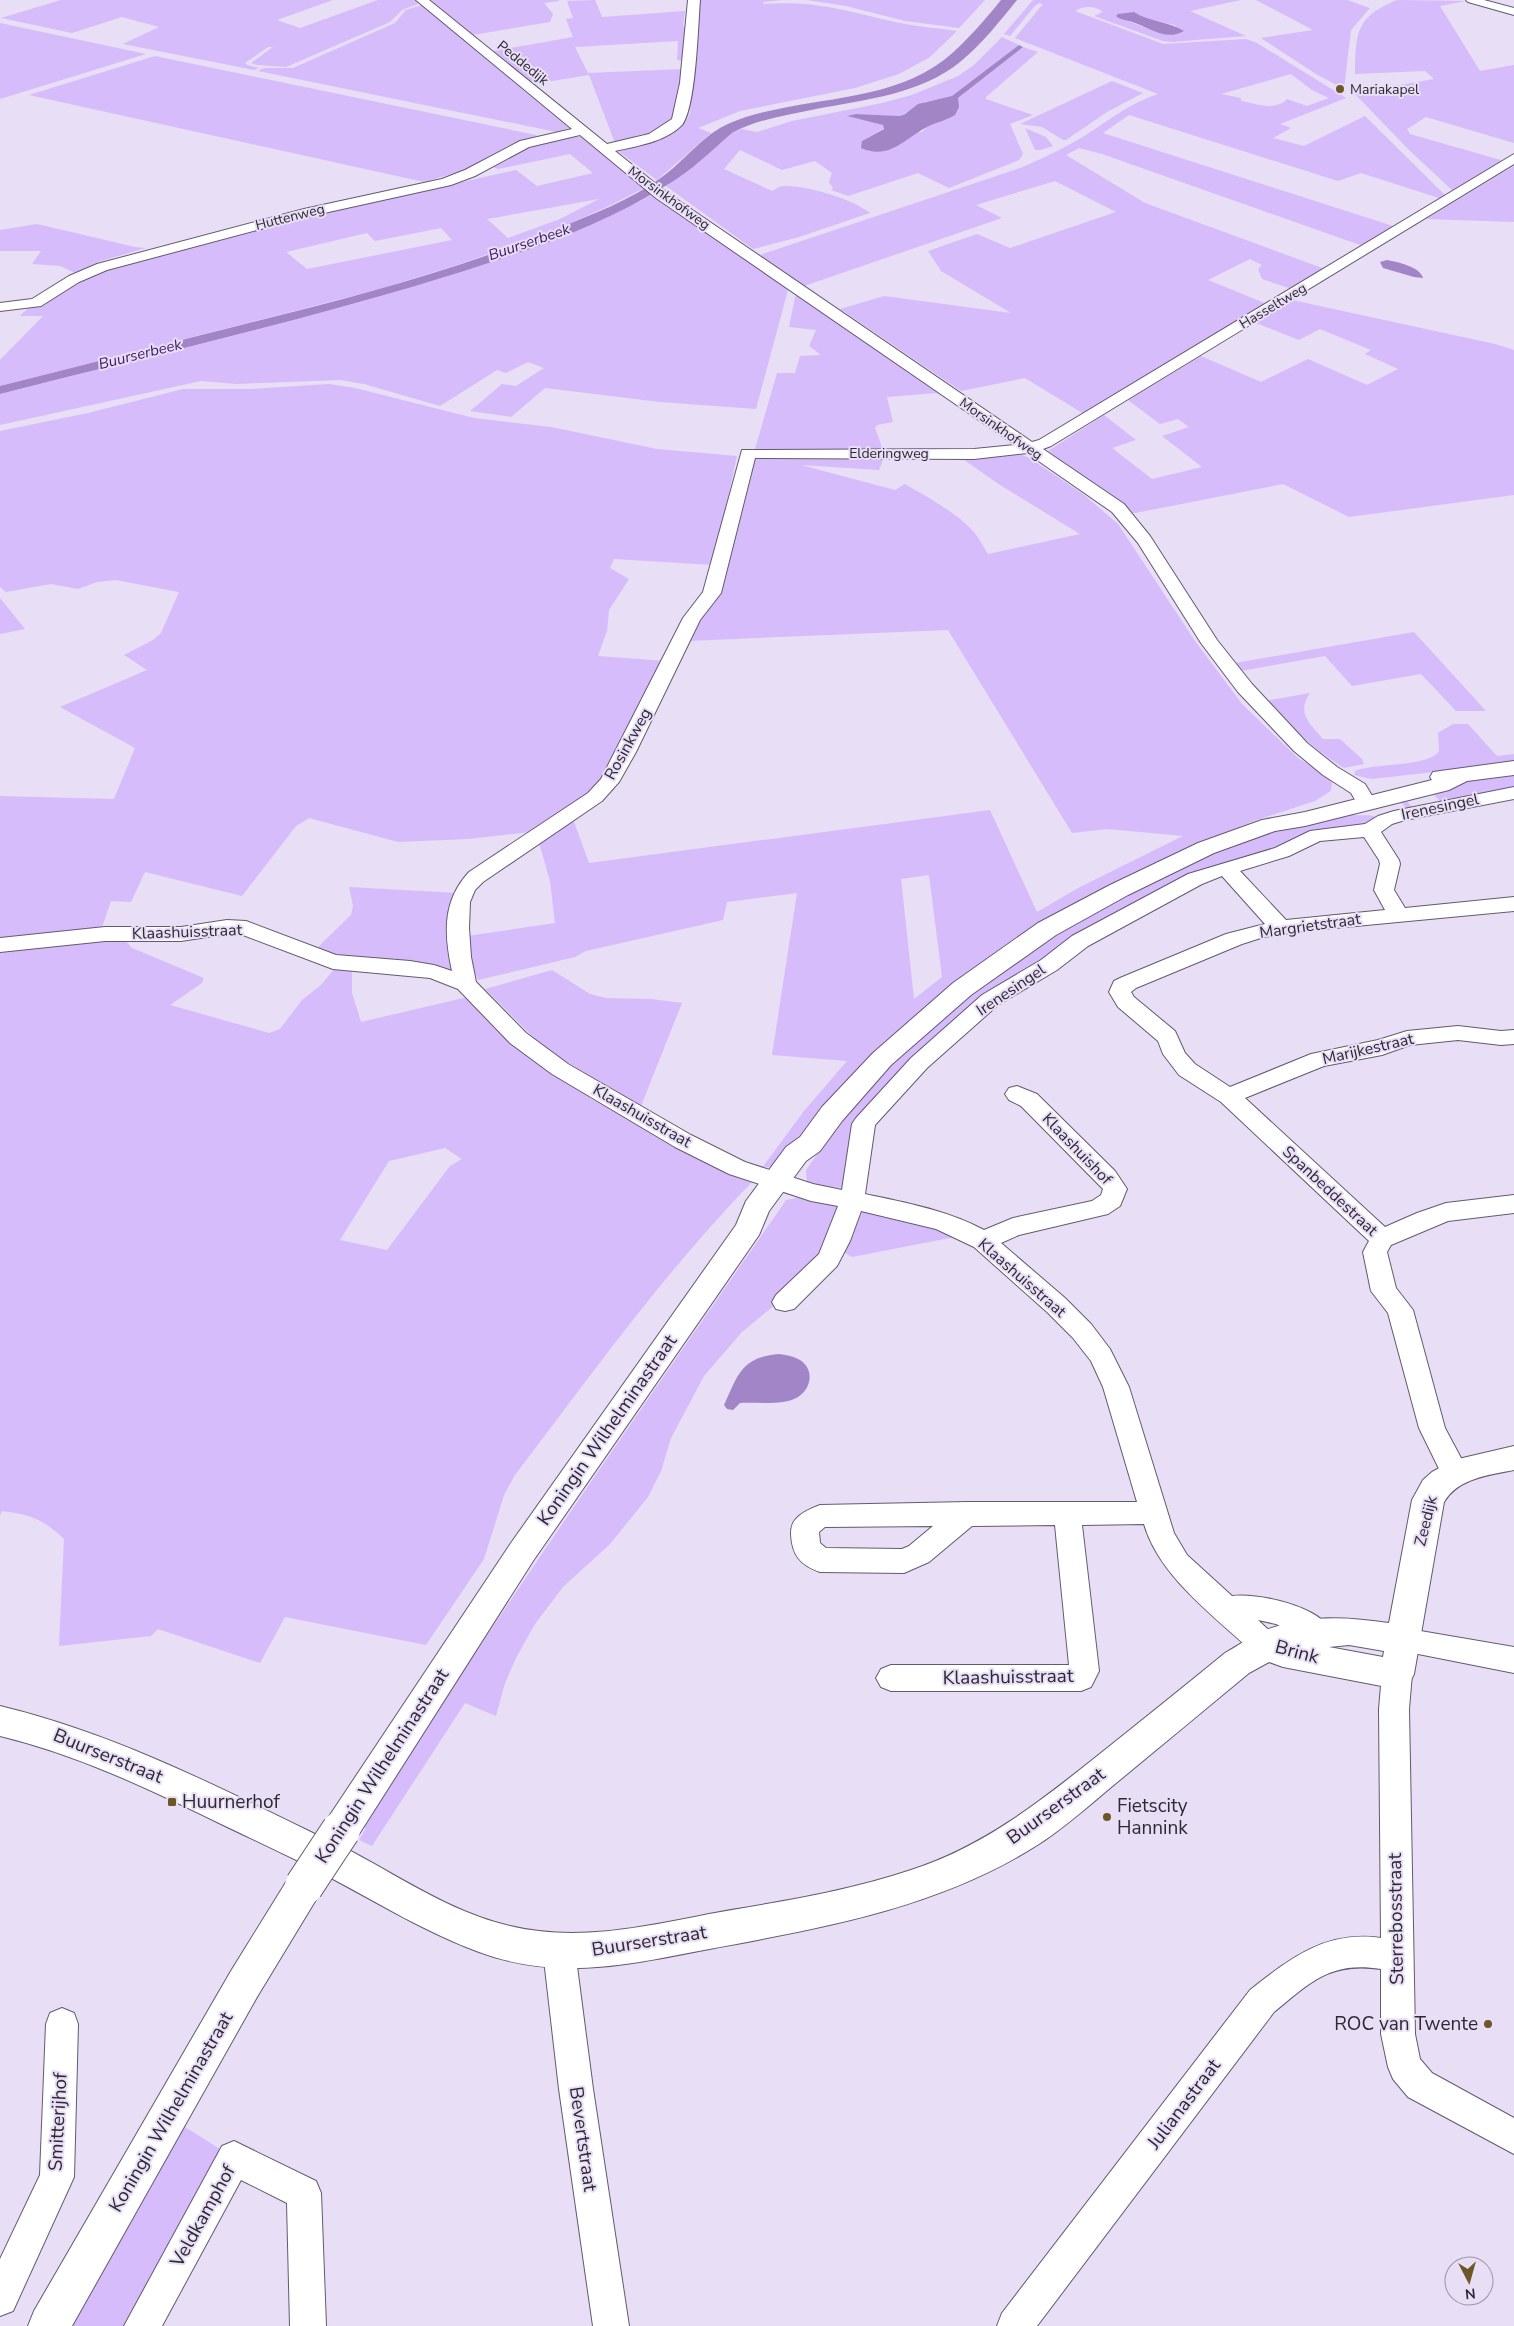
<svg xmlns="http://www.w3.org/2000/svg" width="1514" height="2326" viewBox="0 0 1514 2326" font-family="'Nunito Sans',sans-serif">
<rect width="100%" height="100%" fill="#e8def6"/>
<g fill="#d6bcfa" fill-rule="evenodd">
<path d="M61,0H333L277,20L300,28L378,0H416L420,3L402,10L390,22L286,67L257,65L251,63L273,47H268L245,63L247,65L259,68L254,70L123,44L159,27L122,17L72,33L1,18Z"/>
<path d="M431,0H559V1L544,3L553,14L550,22L473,35Z"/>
<path d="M595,0L602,17L685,11L683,26L686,28L684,61L677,60L678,41L575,47L588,73L683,69L676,119L651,134H642L615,143L589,75L534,84L493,51L573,37L566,19L573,18L567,1Z"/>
<path d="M700,0H783L763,2L764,4C818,0 849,12 900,23C919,27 938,28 957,31L930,57L899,74L855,88L740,111L698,128L711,133L657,180L618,151C643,144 679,141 690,113Z"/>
<path d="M807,0H985L959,28L905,21L846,6Z"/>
<path d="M1033,0H1241L1190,11L1246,36L1172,42L1163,41L1094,16L1103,12C1095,5 1083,6 1075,11L1163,44L1246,39L1257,43L1346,98L1280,124L1291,128L1273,138L1304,146L1365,116L1446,196L1442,199L1361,173L1338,181L1129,115L1103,133L1396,227L1363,246L1102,154L1079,148L1066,155L1145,203L1325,269L1292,289L1262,279L1258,269L1262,265L1250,259L1208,280L1267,304L1084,414L1025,378L961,391L840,309L884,296L1011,313L941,271L928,251L977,234L1010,248L1116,212L1055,181L976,205L1002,218L807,285L805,286L760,255L1020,168C1044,158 1069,146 1092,131C1113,117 1133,102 1158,94L1015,38L1043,4L1039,3L1034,7L1010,36L1004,34ZM1138,14L1147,19L1175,25L1180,33C1157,38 1141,23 1119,19ZM1291,74L1312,90L1329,98L1307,106L1287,99C1276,112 1254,103 1241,101V98L1221,94Z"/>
<path d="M1256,0H1347L1370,8L1351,30L1344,89L1316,74L1261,38L1313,30Z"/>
<path d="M1397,0L1466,1L1440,6L1480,71L1514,65V143L1426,117L1407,129L1410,134L1504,161L1453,191L1408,149L1356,95L1355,93L1434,79L1425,71L1355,74C1356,33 1355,17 1397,0Z"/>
<path d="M422,5L569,128L557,132L258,71L264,68H293L395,23L406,10Z"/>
<path d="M0,23L146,54L0,99Z"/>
<path d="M1002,37L1019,45L952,97L924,102L900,116L856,114L848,116L883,125L884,128L862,141L922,132L927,127L955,115L958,98L1023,47L1038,52L986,97V99L1033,115L1010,124L1023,154L1019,160L949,188L918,173L848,196L831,190L833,188L829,182L832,173L815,161L782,170L740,150L724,169L772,191C776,189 780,186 783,186C806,185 853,199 870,213L799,237L753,249L666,186L732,133L741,129L757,132L792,121L882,103L912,95L958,76L974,65Z"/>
<path d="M155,56L536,135L537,136L496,153L462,171L424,182L29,95Z"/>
<path d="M1112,81L1143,93L1107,112L1066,140H1063L1042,127L1020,124Z"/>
<path d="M1025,128L1046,137L1053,146L1041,150H1035Z"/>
<path d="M568,137H581L646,187L611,205L557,229L463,263L376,290L0,386V360L43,316H20C33,301 82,279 102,271L298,219L516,170L537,186L593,173L570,154L498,169L493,167L527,147ZM599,199L560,219L508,238L487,219ZM441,228L452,240L307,269L286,252L367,233L375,241Z"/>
<path d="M1514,166V222L1426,219Z"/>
<path d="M655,193L789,286L756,409L660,402L545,388L511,417L470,411L502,384L516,386L544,368L528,362L506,373L497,370L440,406L364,384L340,380L236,384L201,381L0,425V394C134,360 269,329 402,290C489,264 575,237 655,193Z"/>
<path d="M37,224L135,247L146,248L98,262L75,273L60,266L32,264L41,251H0V230Z"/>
<path d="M799,293L962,406L937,393L887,397L893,422L877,425L875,428L883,450L755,449L777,373H795L800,356L821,355L809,346L816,330L789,327L795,297Z"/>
<path d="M1292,300L1495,344L1514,350V495L1349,517L1283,484L1130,514L1048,451L1104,415L1136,440L1112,448L1152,479L1202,467L1162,436L1189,427L1178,419L1160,424L1128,400L1201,356L1261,382L1308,359L1367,385L1398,369L1365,354L1371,350L1320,329L1299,340L1256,323Z"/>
<path d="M329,384L355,388L474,418L551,427L657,449L737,456L713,565L614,559L610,568L629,579L609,610L607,631L598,656L666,661L620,755L587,798L530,832L468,839L398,842L309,818L296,826L242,896L145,872L131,902L111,901L101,930L0,942V796L114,799L135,748L60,707L147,670L124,655L153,640L161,633L179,592L116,580L97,582L78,589L51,584L6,592L0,587V431L88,413L183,389H251Z"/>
<path d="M1017,452L1031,459L1083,494L1118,524L1195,641L1242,704L1298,758L1327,776L1332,783L1331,791L1315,801L1254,821L1199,844L1040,924L780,1165L762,1168L804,1111L847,1061L772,1055L797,893L727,902L723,920L586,951L575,957L478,980L468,955L467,936L555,923L550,881L538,839L573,819L589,863L990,810L1037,912L1080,887L1183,836L1107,829L1072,833L948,630L688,641L752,459L756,456L884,457L879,470L801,465L895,490L905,484C928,498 955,511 973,531C979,538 983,546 988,554L1080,534L1000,485L957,455ZM929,875L942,977L914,999L901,879Z"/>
<path d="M0,598L25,629L0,634Z"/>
<path d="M1414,632L1486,711H1456L1421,674L1352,686L1325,656L1241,671L1235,663Z"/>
<path d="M1310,693C1296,714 1310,723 1323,739H1340L1362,759L1364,764L1344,768C1313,749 1290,726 1265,701Z"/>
<path d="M1453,724H1468L1497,756L1514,754V763L1372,779L1354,775L1355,771C1373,763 1430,767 1439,751L1438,733Z"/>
<path d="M1514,773V789L1440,801L1433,794L1406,800L1412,807L1406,808L1398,798L1457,783Z"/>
<path d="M1349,814C1358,817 1370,813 1379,818C1349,835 1315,825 1285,845L1073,941L875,1100L845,1188L822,1187L807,1183L806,1170L818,1153L824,1140L891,1065L976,988L1061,931L1136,888L1253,835Z"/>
<path d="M349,887L457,893L461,975L346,957L315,950L351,915L353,906Z"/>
<path d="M121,936L132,948L204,978L202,983L170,1005L269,1033L280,1029L302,1000L321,985L337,966L352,967V993L361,1022L472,996L591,1099L753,1181C665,1271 591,1375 515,1475L504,1495L484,1559L426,1645L285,1617L260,1663L158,1629L151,1636L59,1646L64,1539C44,1520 30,1514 2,1511L0,1515V952ZM445,1148L462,1159L450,1166L387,1250L340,1240L389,1161Z"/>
<path d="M552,970L590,994L606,998L651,999L682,1003L641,1106L544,1048L485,989Z"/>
<path d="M801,1197L842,1206L820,1254L783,1298L742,1332L704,1376L671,1438L661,1471L648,1497L610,1544L563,1587L535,1624L517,1656L505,1683L496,1716L465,1703L372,1846L359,1840L366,1828L362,1826C496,1617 638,1413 780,1209L786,1200Z"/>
<path d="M863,1210L919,1222L955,1237L852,1257L845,1253V1248Z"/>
<path d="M177,2122L223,2151L126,2326H64Z"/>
</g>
<g fill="#a185c6">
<path d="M1001,0H1017C1000,21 982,44 960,62C921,94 864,100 816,109C788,115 757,119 732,133C711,151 691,171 667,185C589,234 499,260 412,287C276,327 138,359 0,394V386C82,365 163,345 245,324C350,298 458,270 559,228C593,214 631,200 662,177C686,160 702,135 730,123C798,95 884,106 944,60C965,43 984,21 1001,0Z"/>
<path d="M1134,12C1149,22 1168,21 1184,31C1166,41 1152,29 1135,23C1128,20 1121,21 1116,16L1118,14Z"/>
<path d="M1019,45L1023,47L958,98L959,107L955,115C947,120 938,122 929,126C906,137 890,161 861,148L862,141L884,129L883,125L847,116L856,114L900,116L905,114L918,104L952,96Z"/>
<path d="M1387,260C1398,262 1420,267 1423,278L1414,277L1383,268L1380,262Z"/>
<path d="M779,1354C786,1355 792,1356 798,1359C814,1367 813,1387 798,1397C783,1406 757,1402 740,1403L733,1410L727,1409L724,1405C738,1375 741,1357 779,1354Z"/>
</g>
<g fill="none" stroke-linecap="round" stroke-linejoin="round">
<g stroke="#635a6f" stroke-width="2">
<g id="minor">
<path d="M416,0H429L607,144L649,134L672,119L680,83L688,0H700C698,25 696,108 682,125C665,142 637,146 615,151L666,192L1032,442L1039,440L1514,154V164L1051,446L1043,449L1124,504L1150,536L1217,640L1252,684L1307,743L1337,767L1365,784L1377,804L1374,808L1367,810L1360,808L1351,793L1323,775L1294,751L1238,692L1201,643L1138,543L1112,512L1027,453L974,459L755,458L721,593L700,620L636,752L619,782L602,801L483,882L475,890L470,902L469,928L471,957L476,982L526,1033L568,1064L691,1135L745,1162L813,1184L842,1190L852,1124L856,1118L911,1058L982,995L1041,960L1072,936L1188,874L1275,848L1310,831L1365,824L1378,816L1394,811L1514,787V799L1405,820L1392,824L1381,832L1399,860L1400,864L1394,890L1405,908L1514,897V911L1303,931L1264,937L1242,944L1136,988L1131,992L1134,997L1175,1031L1185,1053L1195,1064L1230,1087L1311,1054L1378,1040L1407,1031L1458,1026L1501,1031L1514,1030V1044L1501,1045L1458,1040L1410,1045L1382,1055L1324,1066L1245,1098L1385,1227L1417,1213L1446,1203L1514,1195V1213L1448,1221L1391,1245L1387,1252L1396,1288L1413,1310L1445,1428L1469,1473L1465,1481L1455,1484L1445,1481L1419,1428L1388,1313L1371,1291L1363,1252L1369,1241L1221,1102L1179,1075L1163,1054L1158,1041L1118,1007L1109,992L1114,981L1120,978L1226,934L1265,924L1222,876L1202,884L1088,946L1057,970L998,1005L927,1068L875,1125L865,1194C906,1203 947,1210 984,1230L1013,1218L1092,1201L1101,1195L1103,1189L1021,1106L1009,1100L1005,1094L1009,1088L1017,1086L1037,1094L1115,1171L1127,1189L1120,1206L1108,1214L1019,1235L1001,1243L1065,1298L1091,1324L1110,1349L1129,1387L1174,1533L1187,1555L1232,1596C1259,1593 1320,1606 1332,1632L1328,1641L1318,1644L1276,1624L1258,1620L1276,1637L1280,1646L1276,1655L1266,1658L1256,1655C1217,1618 1159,1577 1144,1524L1082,1525L1099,1671L1091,1687L1081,1691H891L881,1687L876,1678L881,1669L891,1665H1069L1055,1525L972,1526L929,1562L904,1573L820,1572C800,1565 792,1555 791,1534C791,1528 792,1523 796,1519C802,1512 812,1508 820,1505L968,1502H1137L1103,1387L1091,1361L1073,1338L1047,1312L974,1247L936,1229L861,1211L850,1241L837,1266L794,1309L785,1311L776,1309L772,1302L776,1295L819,1254L838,1206L811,1201L729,1174L675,1147L552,1074L510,1043L458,989L430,978L333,969L243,935L227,934L181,941H105L0,952V938L105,927H181L227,920L246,921L336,955L410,961L434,965L452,971C444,934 442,901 469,872L588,793L601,779L683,618L703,592L742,450L974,449L1015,445L656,198L580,135L529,147L475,176L451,185L306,217L107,270L79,282L41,306L0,311V303L32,299L69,276L97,264L304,209L442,179L465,170L520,141L572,129ZM1364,837L1379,860L1380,864L1374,890L1385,910L1286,920L1240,871L1289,856L1320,841ZM933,1526L909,1546L902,1549L826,1548L820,1543L819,1532L825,1527Z"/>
<path d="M1466,0H1484L1514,8V15L1468,2Z"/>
<path d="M1403,1628L1514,1647V1673L1393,1649L1389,1640L1393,1631Z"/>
<path d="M1397,1661L1407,1665L1412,1674L1409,1709L1415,2034L1420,2059L1432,2073L1514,2118V2154L1408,2097L1393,2079L1388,2067L1381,2034V1969C1330,1961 1311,1982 1274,2012L1037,2326H997L1002,2313L1250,1990C1291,1958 1326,1930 1381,1938L1379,1709L1382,1674L1387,1665Z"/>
<path d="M559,1936L570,1940L575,1951L593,2089L629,2326H593L559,2089L543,1951L548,1940Z"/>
<path d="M62,2008L74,2013L78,2024L74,2177L13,2311L0,2316V2259L40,2175L46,2024L50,2013Z"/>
<path d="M234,2141L316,2181L321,2193L326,2326H290L287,2203L241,2180L162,2326H124L222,2146Z"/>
</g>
</g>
<g stroke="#635a6f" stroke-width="2">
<g id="major">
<path d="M1514,761V775L1467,781L1449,790L1305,826L1275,831L1214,853L1128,895L1056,935L971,995L891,1065L842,1121L820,1151L806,1161L769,1211L759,1235L533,1561L354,1842L341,1846C396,1874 449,1912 510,1926C577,1942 643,1927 709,1914C777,1902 846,1892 911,1870C986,1846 1046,1797 1106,1749C1146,1717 1186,1685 1225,1653C1239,1645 1252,1636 1266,1630C1307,1614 1348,1617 1389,1623L1412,1500L1423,1480L1432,1472L1454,1460L1514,1446V1470C1489,1475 1458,1478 1444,1502L1414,1674L1409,1684L1397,1689L1283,1667L1269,1662L1249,1673C1206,1709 1163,1744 1121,1779C1094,1801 1068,1825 1039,1844C938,1909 820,1928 704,1950C626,1965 557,1981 479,1952C427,1933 380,1904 331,1878C294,1858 256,1841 219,1823C147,1788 78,1755 0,1736V1706C116,1734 221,1788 327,1840L323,1830L328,1818L511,1543L736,1225L746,1201L786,1147L800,1137L822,1107L873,1053L953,983L1038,923L1110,885L1198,843L1262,820L1305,812L1432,780L1430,777L1433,772ZM1349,1645L1384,1651L1383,1657L1329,1647Z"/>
<path d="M304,1869L317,1874L322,1886L317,1898L257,1997L72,2326H28L34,2311L231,1971L291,1874Z"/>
</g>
</g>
<use href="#minor" fill="#fff" fill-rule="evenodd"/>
<use href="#major" fill="#fff" fill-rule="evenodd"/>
<g stroke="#635a6f" stroke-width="40" stroke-linecap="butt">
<path id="major-bridge" d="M304,1886L341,1830"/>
</g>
<use href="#major-bridge" stroke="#fff" stroke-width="38"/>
</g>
<g fill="#6d5727" stroke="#e8def6" stroke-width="2">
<circle cx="1340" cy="89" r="5"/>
<rect x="167" y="1797" width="10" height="10" rx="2.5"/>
<circle cx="1107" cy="1817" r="5"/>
<circle cx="1488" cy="2024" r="5"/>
</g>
<g text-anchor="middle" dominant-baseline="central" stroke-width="4" stroke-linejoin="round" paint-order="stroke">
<g font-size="14" fill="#2d2932" stroke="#e8def6">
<text transform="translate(523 63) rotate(39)">Peddedijk</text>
<text transform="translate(669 198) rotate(36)">Morsinkhofweg</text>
<text transform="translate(290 217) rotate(-14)">Huttenweg</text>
<text transform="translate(1273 306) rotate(-31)">Hasseltweg</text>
<text transform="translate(1001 429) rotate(35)">Morsinkhofweg</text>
<text x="889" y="453">Elderingweg</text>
</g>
<g font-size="14" fill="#2d2932" stroke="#e8def6" text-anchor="start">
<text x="1350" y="89">Mariakapel</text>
</g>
<g font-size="15" font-style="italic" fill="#3e1563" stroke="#e8def6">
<text transform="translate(529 242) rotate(-19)">Buurserbeek</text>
<text transform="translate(140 354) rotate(-14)">Buurserbeek</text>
</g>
<g font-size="16" fill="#2d2932" stroke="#e8def6">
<text transform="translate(628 744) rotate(-61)">Rosinkweg</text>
<text transform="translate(1440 807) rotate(-12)">Irenesingel</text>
<text transform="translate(1310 926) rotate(-8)">Margrietstraat</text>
<text transform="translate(187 932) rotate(-2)">Klaashuisstraat</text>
<text transform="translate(1011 990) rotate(-34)">Irenesingel</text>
<text transform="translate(1368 1049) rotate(-13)">Marijkestraat</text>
<text transform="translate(642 1116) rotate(30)">Klaashuisstraat</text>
<text transform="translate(1077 1149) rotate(46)">Klaashuishof</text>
<text transform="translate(1330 1191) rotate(43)">Spanbeddestraat</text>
<text transform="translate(1022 1278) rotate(41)">Klaashuisstraat</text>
<text transform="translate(1426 1521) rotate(-76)">Zeedijk</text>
</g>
<g font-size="19" fill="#2d2932" stroke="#e8def6">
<text transform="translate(607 1430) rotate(-55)">Koningin Wilhelminastraat</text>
<text transform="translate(1297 1652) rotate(15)">Brink</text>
<text transform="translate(1008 1677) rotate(-1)">Klaashuisstraat</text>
<text transform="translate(108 1756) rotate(22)">Buurserstraat</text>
<text transform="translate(382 1766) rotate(-57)">Koningin Wilhelminastraat</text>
<text transform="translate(1056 1806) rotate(-36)">Buurserstraat</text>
<text transform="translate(1396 1919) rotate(-91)">Sterrebosstraat</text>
<text transform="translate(649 1941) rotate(-9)">Buurserstraat</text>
<text transform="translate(1184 2104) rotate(-53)">Julianastraat</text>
<text transform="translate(171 2112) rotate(-60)">Koningin Wilhelminastraat</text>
<text transform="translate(58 2122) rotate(-87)">Smitterijhof</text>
<text transform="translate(583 2139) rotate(82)">Bevertstraat</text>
<text transform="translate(203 2216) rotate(-61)">Veldkamphof</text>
</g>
<g font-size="19" fill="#2d2932" stroke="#e8def6" text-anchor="start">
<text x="182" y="1802">Huurnerhof</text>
<text x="1117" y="1806">Fietscity<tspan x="1117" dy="22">Hannink</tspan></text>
<text x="1478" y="2024" text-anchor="end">ROC van Twente</text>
</g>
</g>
<g transform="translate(1469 2281) rotate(174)"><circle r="24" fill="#e8def6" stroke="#9d96a8"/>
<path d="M0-4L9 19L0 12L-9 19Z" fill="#6d5727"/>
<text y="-8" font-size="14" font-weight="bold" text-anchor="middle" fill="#2d2932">N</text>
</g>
</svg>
